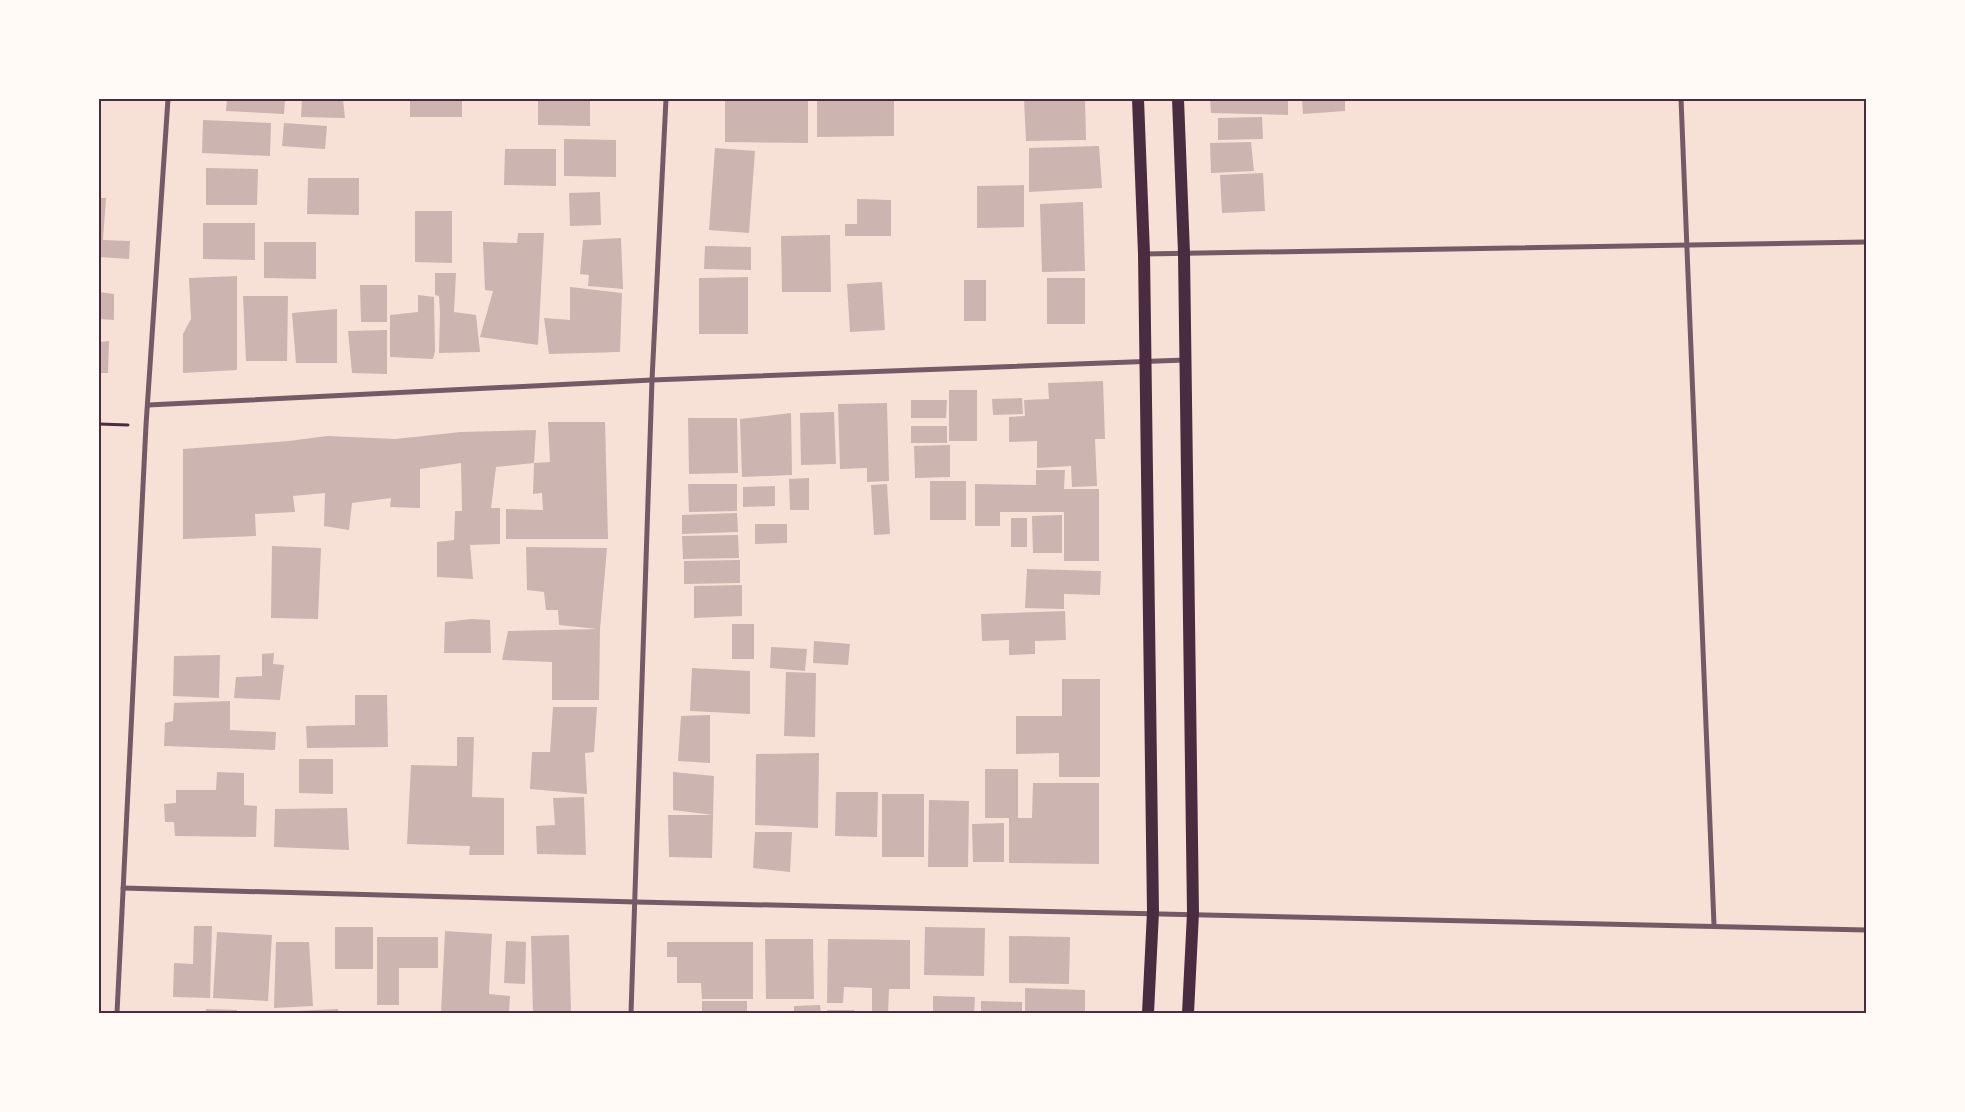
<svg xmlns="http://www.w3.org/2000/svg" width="1965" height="1112" viewBox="0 0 1965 1112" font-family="Spectral,serif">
<rect width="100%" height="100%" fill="#f7e1d7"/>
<g fill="#ccb4b1">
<path d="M227,99H285L284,114L226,111Z"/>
<path d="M302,99H343L345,118L301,117Z"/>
<rect x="410" y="99" width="52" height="18"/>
<path d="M538,99H590V126L538,125Z"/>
<path d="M725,99H808V143L725,142Z"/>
<path d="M817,99H894V136L817,137Z"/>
<path d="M1024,99H1085L1086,140L1026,141Z"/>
<path d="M1210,99H1288V115L1211,113Z"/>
<path d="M1302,99H1345V111L1303,114Z"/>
<path d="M1262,117L1263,139L1218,140V118Z"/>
<path d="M203,120L271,123L270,156L202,153Z"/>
<path d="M284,123L327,126L325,149L282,146Z"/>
<path d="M564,139L616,140V177L564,176Z"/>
<path d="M1251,142L1254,171L1211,173L1210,143Z"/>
<path d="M1099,146L1102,188L1029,192V148Z"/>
<path d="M715,148L755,151L749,233L709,230Z"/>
<path d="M505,149H556V186L504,185Z"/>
<path d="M206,168L258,169L257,205H206Z"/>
<path d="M1263,173L1265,211L1222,213L1220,175Z"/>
<path d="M308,178H359V215L307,214Z"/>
<path d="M1024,185V227L977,228V186Z"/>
<path d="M600,192L601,225L570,226L569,193Z"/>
<path d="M99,198H106L103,240L130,241L129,259L99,257Z"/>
<path d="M857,199L891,200V236H845V224H857Z"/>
<path d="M1083,202L1085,271L1042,272L1040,204Z"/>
<path d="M415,211H452V263L415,262Z"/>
<path d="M203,223H255V260L203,259Z"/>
<path d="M518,233H544L538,345L480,337L493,291L485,290L483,242L517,243Z"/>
<path d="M830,235L831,292H782L781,236Z"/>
<path d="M621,238L623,289L588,286L589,275L580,274L583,240Z"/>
<path d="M264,242H316V279L264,278Z"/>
<path d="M705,246L751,247V270L704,269Z"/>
<path d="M435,273H456L454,312L476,315L480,352L439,353L440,313L439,296L435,295Z"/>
<path d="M237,276V370L183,373V334L191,319L189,278Z"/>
<path d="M748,277V334H699V278Z"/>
<rect x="1047" y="278" width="38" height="46"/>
<rect x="964" y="280" width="22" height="41"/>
<path d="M882,282L885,330L850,332L847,284Z"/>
<path d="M360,285H387V322H361Z"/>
<path d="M570,287L622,293L620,352L549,354L544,318L570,320Z"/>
<path d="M99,292L114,294V320L99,319Z"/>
<path d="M418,295L434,297L435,351L433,359L390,357V315L418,312Z"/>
<path d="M243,296H288L287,361H246Z"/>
<path d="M337,309V363H296L292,313Z"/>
<path d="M387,330V374L352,373L348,331Z"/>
<path d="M109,341L108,373H99V342Z"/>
<path d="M1103,381L1105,439H1095L1097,486L1072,487L1071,466L1037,468V441L1009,442V417L1025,416L1024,400L1049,399L1048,383Z"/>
<rect x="949" y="390" width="28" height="51"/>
<path d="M1022,398L1023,414L993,415L992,399Z"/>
<path d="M911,400H947L946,418H911Z"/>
<path d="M887,403L889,481L867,482V468L840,469L838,404Z"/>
<path d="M834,412L836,464L801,465L800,413Z"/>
<path d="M791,413L792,475L742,477L740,419Z"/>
<path d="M688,418H737L738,473L689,474Z"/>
<path d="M548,422H605L608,539H506V509L543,510L542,493L533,494L534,463L496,467L491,508H500V544L470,545L473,579L437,577V542L454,540L455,511H462L461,463L420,469V508L390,507L391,498L352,503L349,530L324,526L325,493L293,496L295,512L255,514L256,536L183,539V449L289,441L327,436L395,439L461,432L536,430L534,463L550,462Z"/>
<rect x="911" y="426" width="36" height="17"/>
<path d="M950,445V477L915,478L914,446Z"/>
<path d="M1036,470H1065L1064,489H1099V561H1064V512H1000V526H975V484L1036,485Z"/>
<path d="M809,478V510H790L789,479Z"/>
<rect x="930" y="481" width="36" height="39"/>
<path d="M688,484H737V511L689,512Z"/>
<path d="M887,484L890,534L874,535L871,485Z"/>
<path d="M775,486V506L743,507V487Z"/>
<path d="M737,513L738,532L682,534V515Z"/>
<path d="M1062,515V553H1033L1032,516Z"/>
<rect x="1011" y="518" width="16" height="29"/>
<path d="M755,524H787V543L755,544Z"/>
<path d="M738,535L739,558L683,559L682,536Z"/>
<path d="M272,546L321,548L318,619L271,618Z"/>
<path d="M526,547L607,548L600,629L599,700H552V662L502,660L508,631L597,629L559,625L558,610H546L544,592L527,590Z"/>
<path d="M740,560V583L684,584V561Z"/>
<path d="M1027,569L1101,571L1100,595L1064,594V609L1025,608Z"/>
<path d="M742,585V616L694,618V586Z"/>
<path d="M1065,611L1066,640L1035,641V654L1009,655V640L982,641L981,614Z"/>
<path d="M471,619L490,620L491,653H444L445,622Z"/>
<rect x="732" y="624" width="22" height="35"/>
<path d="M814,641L850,644L848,665L813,663Z"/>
<path d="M771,647L807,649L805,671L770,668Z"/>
<path d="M274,653L273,664L284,665L280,700L234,698L236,677L262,676V654Z"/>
<path d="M220,655L219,698L173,696L174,656Z"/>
<path d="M692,668L750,671V714L690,711Z"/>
<path d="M786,672L816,673L815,737L784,736Z"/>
<path d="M1062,679H1100V777H1059V753L1016,754V716H1062Z"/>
<path d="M355,695H387L388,747L307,748L306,726L355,725Z"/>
<path d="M230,701V730L276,732L275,750L164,746L165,723L173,721L174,703Z"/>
<path d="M553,707H597L594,752L585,753L587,794L530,789L532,752H550Z"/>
<path d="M710,715V763L678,761L681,716Z"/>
<path d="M457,737H474L472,797L504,798V855H469L470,846L407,844L411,765L457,766Z"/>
<path d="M819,753L818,828L755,825L756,754Z"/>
<path d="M299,759H333V794L299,793Z"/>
<path d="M985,769H1018V818H1032L1033,783H1099V864L1009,863V818H985Z"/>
<path d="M217,772L244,773V805L257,806L256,837L175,836L174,822H165L164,804L176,803V790H216Z"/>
<path d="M673,772L714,776L713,815L673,810Z"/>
<path d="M836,792H878L877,837L835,836Z"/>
<rect x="882" y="794" width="42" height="63"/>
<path d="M584,797L586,855L537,854L536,826L555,825L553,798Z"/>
<path d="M929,800L969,801L968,867H928Z"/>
<path d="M347,808L349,850L274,847L275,809Z"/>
<path d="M668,815H713L712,858L669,857Z"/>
<path d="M1004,823V862H973L972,824Z"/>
<path d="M755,832H792L790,872L753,868Z"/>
<path d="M194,926H212L210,998L173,997L174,963L193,964Z"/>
<rect x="335" y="927" width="38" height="42"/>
<path d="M925,927L985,928L984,976L924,975Z"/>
<path d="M445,931L492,934L489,994L510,996L509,1013H441Z"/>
<path d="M217,932L272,935L268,1001L213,998Z"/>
<path d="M569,935L571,1013H533L531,936Z"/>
<path d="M1009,936L1070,937L1069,984L1009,983Z"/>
<path d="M377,937H438V968H399V1005H377Z"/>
<path d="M765,939H813L814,999H766Z"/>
<path d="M828,939L910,940V989H889L888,1013H872V988L844,987L843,1003H827Z"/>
<path d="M506,941L526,942L525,984L504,983Z"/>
<path d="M276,942H309L313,1006L274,1008Z"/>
<path d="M667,942H753V999H702L701,983H677V957H667Z"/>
<path d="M1025,988L1085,990V1013H1025Z"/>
<path d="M933,996L975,997L974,1013H933Z"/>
<path d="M702,1001H747V1013H664V1011H702Z"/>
<path d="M981,1001L1022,1002V1013H981Z"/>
<path d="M820,1005L821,1013H794V1006Z"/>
<path d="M206,1009L237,1010V1013H206Z"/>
<path d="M338,1009V1013H295V1011Z"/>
<rect x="827" y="1010" width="27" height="3"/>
</g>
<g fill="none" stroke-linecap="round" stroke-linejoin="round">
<path stroke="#4a2c40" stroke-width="3" d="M99,424L128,425"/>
<g stroke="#755966" stroke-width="5">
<path d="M1681,99L1714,925"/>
<path d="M1144,254L1866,242"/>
<path d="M148,405L652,380L1185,360"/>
<path d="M123,888L636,902L1866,930"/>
<path d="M117,1013L146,425L168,99"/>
<path d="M631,1013L652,380L666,99"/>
</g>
<g stroke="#4a2c40" stroke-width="12">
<path d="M1138,99L1144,254L1153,912L1148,1013"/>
<path d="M1178,99L1184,253L1193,913L1188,1013"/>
</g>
</g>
<rect width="1965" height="1112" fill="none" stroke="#fffaf5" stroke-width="200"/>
<rect x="100" y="100" width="1765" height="912" fill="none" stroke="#4a2c40" stroke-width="2"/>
</svg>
